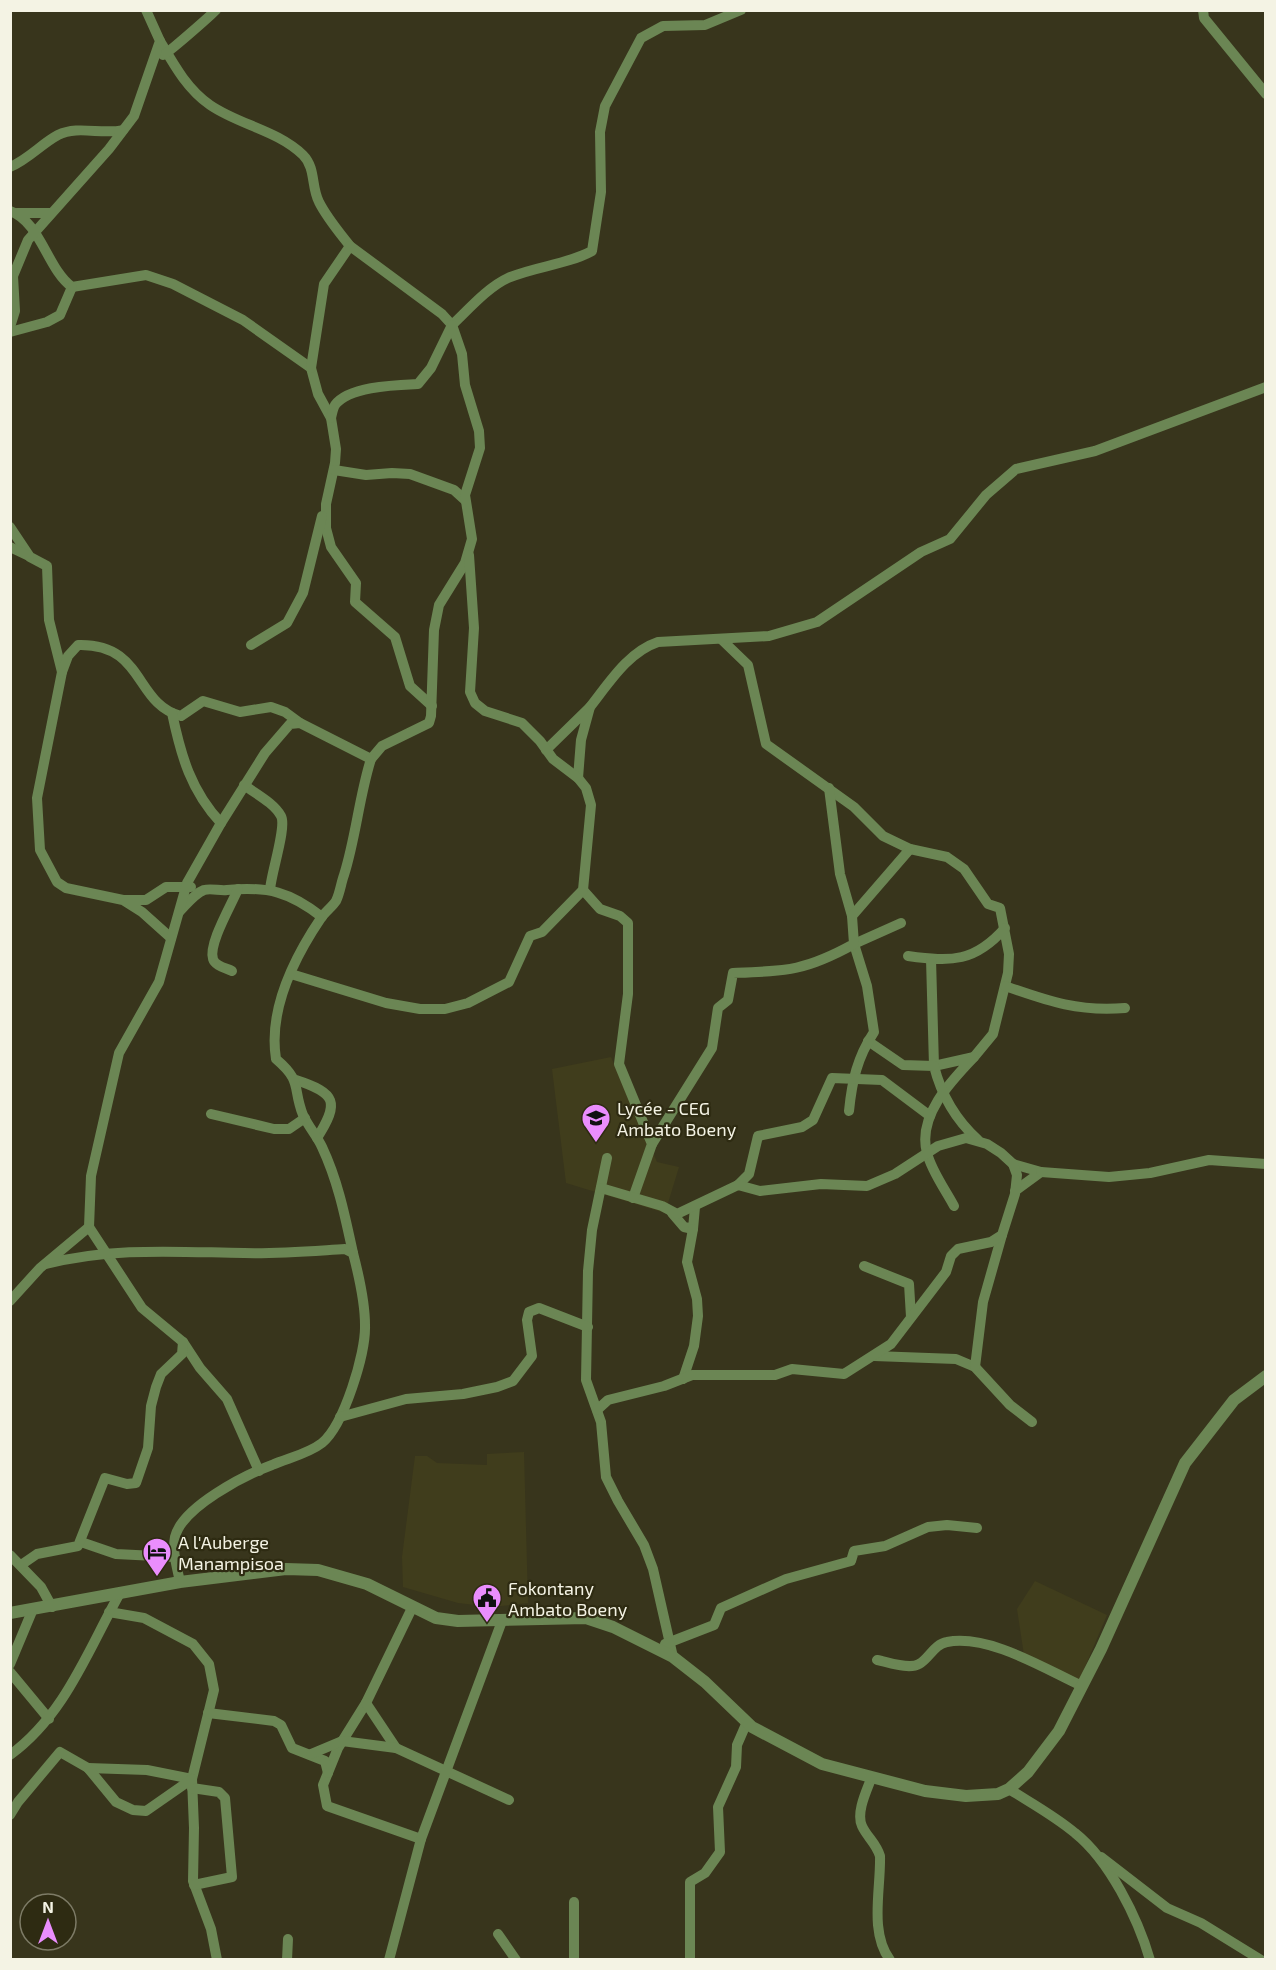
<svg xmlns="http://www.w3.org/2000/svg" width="1276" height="1970" viewBox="0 0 1276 1970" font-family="'Exo 2',sans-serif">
<rect width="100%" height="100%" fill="#38351c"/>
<g fill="#403d1c">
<path d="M611,1057L657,1162L679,1167L665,1213L566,1183L552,1069Z"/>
<path d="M524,1452L528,1603L493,1607L458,1603L403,1587L402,1557L415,1456H427L437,1463L487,1465V1454Z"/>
<path d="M1035,1581L1107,1615L1079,1681L1024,1655L1017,1609Z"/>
</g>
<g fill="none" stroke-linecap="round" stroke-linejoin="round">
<g stroke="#6b8654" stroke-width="10">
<path d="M1203,10L1204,18L1266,94"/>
<path d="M160,41C174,65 187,89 210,105C239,125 277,130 303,155C316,168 311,187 319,202C327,218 339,232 350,246"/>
<path d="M163,55C167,54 209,17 216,10"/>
<path d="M10,167C29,159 41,144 58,135C78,125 102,135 123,130"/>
<path d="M10,211C41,222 47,269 72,287L146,275L173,284L243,320L311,368L318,394L331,418L336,449L335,463L326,504V528L331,547L356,583L355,602L395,637L410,686L432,706"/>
<path d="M17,213H51"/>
<path d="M10,327L15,311L13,276L28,240L109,149L134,116L160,41L146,10"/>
<path d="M10,332L47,322L60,315L72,287"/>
<path d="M311,368L324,284L350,246L442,314L452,325C468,310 488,287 508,278C536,266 566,265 592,251L601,192L600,132L605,106L641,38L663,26L705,25L741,10"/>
<path d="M334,470L366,475L392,473L410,474L454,490L465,500"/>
<path d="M10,527L30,557L47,566L49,620L62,672L37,798L40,850L57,882L66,888L123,900L142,912L171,938"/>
<path d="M10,547L29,556"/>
<path d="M721,639L748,665L766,744L854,807L883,836L910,849L947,857L964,869L988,904L1000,908L1009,954L1008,973L993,1034L974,1057"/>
<path d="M251,645L287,623L303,593L322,516"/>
<path d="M62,672L68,656L78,645C145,643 134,704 181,716L203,701L240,712L271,707L285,712L300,723"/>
<path d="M590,707C609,683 628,652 658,642L769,636L817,622L921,552L950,539L986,495L1016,469L1095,451L1266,387"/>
<path d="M546,750L590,707L581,740L578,778"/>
<path d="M244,785C256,794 274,803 281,816C287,827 271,873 270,890"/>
<path d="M829,788L840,874L852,916"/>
<path d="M221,823L265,753L290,724L300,723L371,759L382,746L429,723L431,716L434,630L439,605L465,563L472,539L465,495L480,448L479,431L465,385L462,354L452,325L431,368L418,384C397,385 349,386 335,405C333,408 332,414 331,418"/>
<path d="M583,890L600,909L620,916L628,923V994L619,1064L652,1144L633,1198"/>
<path d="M124,900H146L166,887H191"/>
<path d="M180,911C187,904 194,894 204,890C211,888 220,891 227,890C268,886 290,892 322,917"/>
<path d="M908,956C952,962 975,962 1005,928"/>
<path d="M931,959L934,1066L974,1057C951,1081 917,1116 927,1153C932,1172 945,1189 954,1206"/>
<path d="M232,971C226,968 215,966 213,959C208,944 232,904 238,889"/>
<path d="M291,974L386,1003L420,1009H445L468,1003L509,982L530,936L542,932L583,890L591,805L586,788L578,778L553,759L540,741L522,723L485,711L475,703L470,692L474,628L469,555"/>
<path d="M1005,986C1048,1001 1078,1012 1125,1008"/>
<path d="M868,1041L903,1065L934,1066C941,1094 956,1120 978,1140"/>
<path d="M296,1080C336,1093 340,1102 317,1138"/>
<path d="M849,1111C852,1081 857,1058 874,1032L867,986L854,944L901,923"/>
<path d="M211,1114L274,1129H289L305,1118"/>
<path d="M652,1144L712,1048L718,1008L728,1000L733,973C787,971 805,971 854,944L852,916L910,849"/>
<path d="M607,1158L592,1230L588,1271L586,1380L601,1422L606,1477L618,1501L644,1545L653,1569L673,1657"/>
<path d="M1013,1164L1041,1172L1015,1191"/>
<path d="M1041,1172L1109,1177L1150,1173L1209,1160L1266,1164"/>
<path d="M738,1185L749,1174L758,1136L802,1127L813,1120L832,1078L882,1080L930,1116"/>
<path d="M672,1213L684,1227L693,1229L695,1207"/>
<path d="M89,1227L142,1308L183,1342L200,1368L227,1399L259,1471"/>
<path d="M353,1253C345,1216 338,1181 322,1147C317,1136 308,1126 303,1115C292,1087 303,1082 276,1059C268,1009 294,958 321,918C325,912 332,907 336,901C340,893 341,883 344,875C356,837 359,797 371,759"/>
<path d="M46,1264C114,1247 175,1252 244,1253C277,1254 312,1251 345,1249L353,1253C359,1276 365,1301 365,1325C366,1353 344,1425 322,1443C308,1454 288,1458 272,1465C245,1475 182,1507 175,1537C172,1552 177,1567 180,1582"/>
<path d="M864,1266L909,1284L911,1317"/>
<path d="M10,1301L40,1268L89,1227L91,1176L119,1053L159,982L187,883L221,823C191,791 181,756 172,713"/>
<path d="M874,1356L956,1359L975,1367L1010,1405L1032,1422"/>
<path d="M975,1367L983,1302L1002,1235"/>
<path d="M683,1379L694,1346L698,1316L697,1299L687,1262L693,1229"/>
<path d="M597,1410L608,1400L664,1386L692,1375H775L792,1369L844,1374L891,1344L946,1272L951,1256L958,1249L991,1242L1002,1235L1015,1194L1017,1175L1013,1164L1001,1153L987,1144L966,1138L938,1146L895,1174L867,1186L821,1184L760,1191L738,1185L677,1214L662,1206L601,1188"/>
<path d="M340,1417L406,1399L463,1394L497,1387L513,1381L532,1356L527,1320L529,1312L539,1308L588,1327"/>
<path d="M81,1542L116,1554L175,1557"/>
<path d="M10,1555L41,1587L52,1607"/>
<path d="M21,1565L37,1554L78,1546L105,1478L127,1484L136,1483L148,1448L151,1406L156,1387L161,1374L182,1354L183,1342"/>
<path d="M412,1608L366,1703L338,1748L323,1785L327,1806L421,1839"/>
<path d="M109,1612L144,1618L193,1644L209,1664L214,1690L192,1779L194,1828L193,1881L211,1929L217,1960"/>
<path d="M665,1644L714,1625L721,1608L786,1579L851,1561L854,1551L885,1546L928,1527L947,1525L977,1528"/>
<path d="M877,1660C888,1662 909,1670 919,1664C929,1659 934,1644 947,1642C989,1634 1045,1669 1082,1686"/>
<path d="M10,1664L33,1609"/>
<path d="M10,1672L49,1719"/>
<path d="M366,1703L396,1748L509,1800"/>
<path d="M208,1713L274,1721L281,1725L292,1748L325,1761L328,1773"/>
<path d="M311,1754L342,1741L396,1748"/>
<path d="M10,1755C65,1715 88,1650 120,1593"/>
<path d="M88,1768L147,1770L192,1779"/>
<path d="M871,1779C866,1792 856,1813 862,1826C867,1837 876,1843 880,1856C881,1889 869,1932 890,1960"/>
<path d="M192,1788L219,1792L225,1798L232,1877L194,1885"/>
<path d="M1009,1789C1031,1803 1055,1816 1075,1833C1109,1860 1138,1918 1150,1960"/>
<path d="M10,1815L18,1802L60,1752L88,1768L116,1802L133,1810L146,1811L192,1779"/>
<path d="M1101,1857L1167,1908L1201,1923L1261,1960"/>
<path d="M498,1934L516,1960"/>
<path d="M287,1960L288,1939"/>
<path d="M389,1960L421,1839L502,1621"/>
<path d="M574,1960V1902"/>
<path d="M690,1960V1882L705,1873L720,1852L718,1807L736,1767L737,1745L747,1722"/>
</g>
<path stroke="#6b8654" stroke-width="12" d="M10,1613L180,1582L286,1569L318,1570L367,1584L436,1618L458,1621L586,1618L613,1627L673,1657L705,1682L752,1727L822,1764L925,1791L966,1796L998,1794L1009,1789L1028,1772L1059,1731L1101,1649L1185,1463L1234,1400L1266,1376"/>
</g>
<defs>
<g id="school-pin" transform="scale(1.5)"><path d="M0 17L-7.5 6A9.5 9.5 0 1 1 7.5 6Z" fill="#ea8dfd" stroke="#2e2b12"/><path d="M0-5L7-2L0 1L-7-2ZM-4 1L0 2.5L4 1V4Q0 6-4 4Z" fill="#111"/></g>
<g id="hotel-pin" transform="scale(1.5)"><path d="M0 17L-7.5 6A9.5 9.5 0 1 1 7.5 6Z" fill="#ea8dfd" stroke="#2e2b12"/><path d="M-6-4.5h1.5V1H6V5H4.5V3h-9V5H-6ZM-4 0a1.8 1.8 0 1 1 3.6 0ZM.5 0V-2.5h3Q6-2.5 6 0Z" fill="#111"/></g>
<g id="civic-pin" transform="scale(1.5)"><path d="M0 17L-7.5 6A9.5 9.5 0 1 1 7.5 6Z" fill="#ea8dfd" stroke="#2e2b12"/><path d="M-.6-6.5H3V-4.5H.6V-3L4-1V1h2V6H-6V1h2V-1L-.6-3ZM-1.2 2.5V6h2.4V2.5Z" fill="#111"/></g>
</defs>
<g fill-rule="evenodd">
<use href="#school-pin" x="596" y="1118"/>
<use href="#hotel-pin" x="157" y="1552"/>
<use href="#civic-pin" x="487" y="1598"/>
</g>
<g text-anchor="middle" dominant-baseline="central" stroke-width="4.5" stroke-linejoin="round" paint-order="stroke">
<g font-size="18" fill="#f4f3e4" stroke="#2e2b12" text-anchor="start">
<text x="617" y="1108">Lycée - CEG<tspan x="617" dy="21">Ambato Boeny</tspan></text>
<text x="178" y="1542">A l'Auberge<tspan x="178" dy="21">Manampisoa</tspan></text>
<text x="508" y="1588">Fokontany<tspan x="508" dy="21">Ambato Boeny</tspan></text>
</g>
</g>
<rect width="1276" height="1970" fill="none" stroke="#f4f3e4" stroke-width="24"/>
<g transform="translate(48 1922)"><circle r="28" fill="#2e2b12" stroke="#7d7b66" stroke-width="1.5"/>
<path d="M0-4.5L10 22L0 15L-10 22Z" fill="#ea8dfd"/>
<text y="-9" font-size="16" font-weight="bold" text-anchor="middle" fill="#f4f3e4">N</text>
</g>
</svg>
